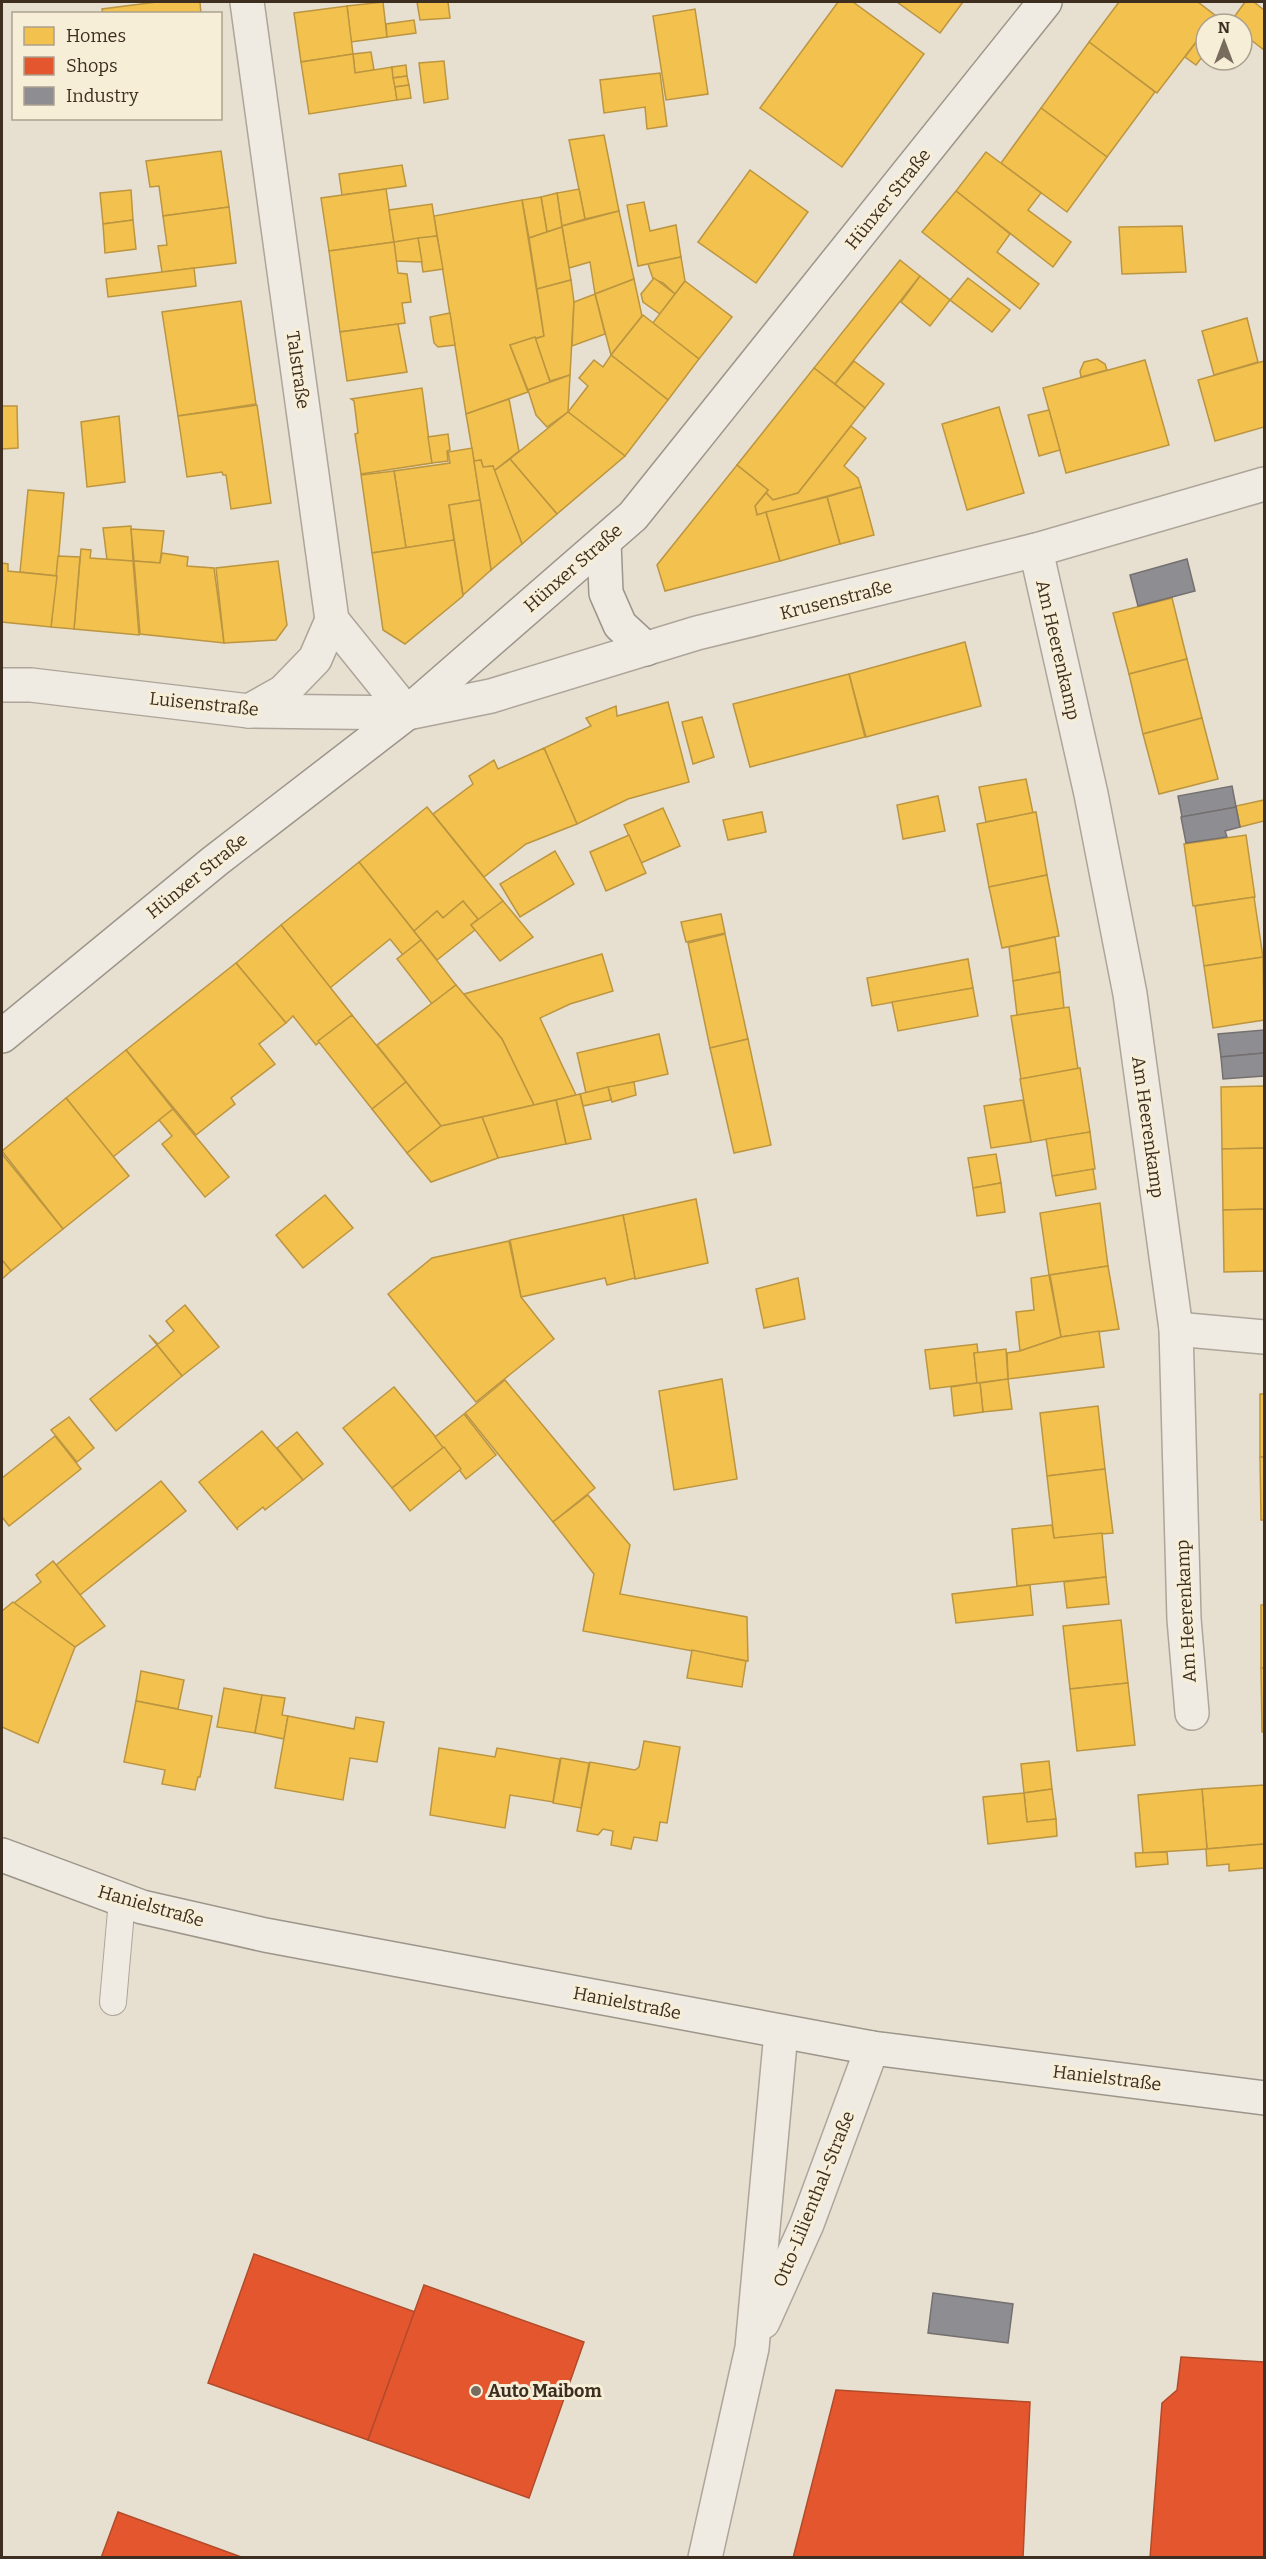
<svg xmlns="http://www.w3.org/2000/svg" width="1266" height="2559" viewBox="0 0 1266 2559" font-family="Bitter,serif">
<rect width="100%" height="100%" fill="#e7e0d1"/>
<g fill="#f2c14e" stroke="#bc9540" stroke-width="1.5">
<path d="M157,2H200L201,14H103L102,9Z"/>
<path d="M383,2L387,37L351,42L347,6Z"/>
<path d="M417,2H448L450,18L420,20Z"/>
<path d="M838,2H853L924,54L842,167L760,108Z"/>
<path d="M897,2H963L940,33Z"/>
<path d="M1119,2H1198L1216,16L1210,24H1206V29L1157,93L1089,42Z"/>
<path d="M1245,2H1254L1264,10V50L1242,33V24H1229Z"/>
<path d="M347,6L353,54L301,62L294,13Z"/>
<path d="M695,9L708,94L666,100L653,16Z"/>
<path d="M414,20L416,33L387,37L386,24Z"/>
<path d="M1206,29V52L1196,65L1185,57Z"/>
<path d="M1089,42L1155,92L1107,157L1041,108Z"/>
<path d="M371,52L374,70L355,73L353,54Z"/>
<path d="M353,54L355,73L392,67L397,100L309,114L301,62Z"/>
<path d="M444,61L448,99L424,103L419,63Z"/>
<path d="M406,65L407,76L393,78L392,67Z"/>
<path d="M660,73L667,126L647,129L645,107L604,113L600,80Z"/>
<path d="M407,76L409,85L395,87L393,78Z"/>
<path d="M409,85L411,98L397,100L395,87Z"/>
<path d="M1041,108L1107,157L1067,212L1001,163Z"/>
<path d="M604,135L619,211L585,219L569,140Z"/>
<path d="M221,151L229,207L163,216L159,186L150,187L146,161Z"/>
<path d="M986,152L1041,193L1028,210L1071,242L1053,267L956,191Z"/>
<path d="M402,165L406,186L342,195L339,174Z"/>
<path d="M750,170L808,212L756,283L698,242Z"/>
<path d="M386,189L394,242L329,251L321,198Z"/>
<path d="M579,189L585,219L562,226L557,193Z"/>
<path d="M131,190L133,220L103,224L100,193Z"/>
<path d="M956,191L1010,234L997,252L1039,284L1020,309L922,232Z"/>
<path d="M557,193L562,227L547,232L541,197Z"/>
<path d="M541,197L547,232L529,238L522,200Z"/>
<path d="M522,200L544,336L510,345L528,392L466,414L434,216Z"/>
<path d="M644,202L650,231L676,225L681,257L638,266L627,205Z"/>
<path d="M432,204L437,236L394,242L389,210Z"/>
<path d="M229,207L236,263L162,272L158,246L167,245L163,216Z"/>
<path d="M619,211L634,279L595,294L590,262L569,268L562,226Z"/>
<path d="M133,220L136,249L105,253L103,224Z"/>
<path d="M1182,226L1186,272L1122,274L1119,227Z"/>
<path d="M562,227L571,280L537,289L529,238Z"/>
<path d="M437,236L443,269L423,272L418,238Z"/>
<path d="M418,238L422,262L396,261L394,242Z"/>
<path d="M394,242L398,273L407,274L411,302L402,303L405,323L340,332L329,251Z"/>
<path d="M681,257L685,281L675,294L663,283L653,279L648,264Z"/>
<path d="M900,260L920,276L835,384L814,368Z"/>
<path d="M194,268L196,286L108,297L106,279Z"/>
<path d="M920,276L950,300L930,326L901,302Z"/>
<path d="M654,278L675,294L660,314L643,302L641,294Z"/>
<path d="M968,278L1010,310L992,332L950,300Z"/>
<path d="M634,279L642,316L611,355L595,294Z"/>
<path d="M571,280L574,302L570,375L550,381L535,339L544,336L537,289Z"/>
<path d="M685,281L732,317L699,359L652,324Z"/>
<path d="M595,294L605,334L572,346L574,302Z"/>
<path d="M241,301L256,404L178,416L162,312Z"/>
<path d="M450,313L455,345L438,347L434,343L430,317Z"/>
<path d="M643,315L699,359L668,400L611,355Z"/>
<path d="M1247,318L1258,362L1214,375L1202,331Z"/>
<path d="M398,324L407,372L347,381L340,332Z"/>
<path d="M535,337L550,382L528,390L510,345Z"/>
<path d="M611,355L668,400L625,456L568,412L588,386L579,378L594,360L603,367Z"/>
<path d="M1097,359L1105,364L1107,370L1081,377L1080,371L1084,362Z"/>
<path d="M1145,360L1169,445L1066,473L1043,388Z"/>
<path d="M854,361L884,384L865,408L835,384Z"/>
<path d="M1264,361V427L1215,441L1198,380Z"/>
<path d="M814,368L865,408L798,493L773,500L766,493L768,490L737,465Z"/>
<path d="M570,375L568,412L547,427L536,415L528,390Z"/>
<path d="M422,388L432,463L361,474L355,434L358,433L354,401L351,399Z"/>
<path d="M509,399L519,451L494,471L493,466L483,467L481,460L474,461L466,414Z"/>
<path d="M257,405L271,503L231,509L226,475H223L222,472L187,477L178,416Z"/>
<path d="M2,406H17L18,448L2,449Z"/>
<path d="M999,407L1024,493L967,510L942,424Z"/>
<path d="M1049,410L1060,450L1039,456L1028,415Z"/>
<path d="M568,412L625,456L557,514L510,459Z"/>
<path d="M119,416L125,482L87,487L81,422Z"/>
<path d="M851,426L866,438L844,466L858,478L861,487L757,515L755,506L766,493L773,500L798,493Z"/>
<path d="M448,434L450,450L447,451L448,461L432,463L428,437Z"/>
<path d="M472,448L480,500L449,505L454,540L406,548L394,471L450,463L448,452Z"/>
<path d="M510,459L557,514L522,544L494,471Z"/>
<path d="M481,460L483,467L493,466L522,544L491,570L474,461Z"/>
<path d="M737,465L768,490L755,506L757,515L766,512L780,561L665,591L657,565Z"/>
<path d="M394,471L406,548L372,553L361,475Z"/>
<path d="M861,487L874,535L840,544L827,497Z"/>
<path d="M28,490L64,493L57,576L20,572Z"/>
<path d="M827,497L840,544L780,561L766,512Z"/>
<path d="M480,500L491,570L463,595L449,505Z"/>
<path d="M131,526L133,561L107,560L103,528Z"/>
<path d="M131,529L164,531L160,563L134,561Z"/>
<path d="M454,540L463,596L405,644L383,630L372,553Z"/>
<path d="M81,549L91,550L90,558L133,561L139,635L74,629Z"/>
<path d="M162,553L188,557L187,566L214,568L224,643L140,634L134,561L160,563Z"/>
<path d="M58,556L80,557L74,629L51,627Z"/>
<path d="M278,561L287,625L276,640L224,643L216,568Z"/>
<path d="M2,563L8,564V571L57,576L51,627L2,622Z"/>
<path d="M1172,598L1187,659L1129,674L1113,613Z"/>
<path d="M965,642L981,706L866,737L849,674Z"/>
<path d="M1187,659L1202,718L1143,734L1129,674Z"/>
<path d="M849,674L865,737L750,767L733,704Z"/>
<path d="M668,702L689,782L628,799L577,824L544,748L591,726L586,718L616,706L617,716Z"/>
<path d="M702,717L714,757L693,764L682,722Z"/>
<path d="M1202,718L1218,779L1159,794L1143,734Z"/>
<path d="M544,748L577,824L526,844L484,877L433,814L473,784L469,776L494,760L498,769Z"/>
<path d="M1026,779L1033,813L986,822L979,787Z"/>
<path d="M938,796L945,831L903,839L897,805Z"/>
<path d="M1264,800V821L1240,827L1236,806Z"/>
<path d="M427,807L503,901L479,921L463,901L443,918L437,911L414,931L359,862Z"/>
<path d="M663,808L680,846L641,863L624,825Z"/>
<path d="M762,812L766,832L728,840L723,820Z"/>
<path d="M1036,812L1047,875L989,887L977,824Z"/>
<path d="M629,835L646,873L606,891L590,852Z"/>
<path d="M1246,835L1255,897L1193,906L1184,844Z"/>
<path d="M555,851L574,884L520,917L500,884Z"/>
<path d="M359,862L421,940L403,955L390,939L330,988L281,925Z"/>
<path d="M1047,875L1059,936L1002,948L989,887Z"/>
<path d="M1254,897L1263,957L1204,966L1195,906Z"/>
<path d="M463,901L478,919L471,925L475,930L437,960L414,931L437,911L443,918Z"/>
<path d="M503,901L533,937L500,961L471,925Z"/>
<path d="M721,914L725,933L686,942L681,922Z"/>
<path d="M281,925L352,1015L316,1045L293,1016L286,1023L236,963Z"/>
<path d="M725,934L748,1039L710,1048L688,943Z"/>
<path d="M1055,937L1060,972L1013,981L1009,947Z"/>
<path d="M421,940L456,985L432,1004L397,959Z"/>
<path d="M602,954L613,991L570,1004L540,1018L576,1095L534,1105L502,1039L464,994Z"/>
<path d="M1263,957L1264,1020L1213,1028L1204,966Z"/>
<path d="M968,959L973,988L872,1006L867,978Z"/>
<path d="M236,963L286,1023L259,1044L275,1064L231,1098L235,1104L196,1135L126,1050Z"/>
<path d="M1060,972L1064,1008L1017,1015L1013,981Z"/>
<path d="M456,985L502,1039L534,1105L441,1126L377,1045Z"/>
<path d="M973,988L978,1016L898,1031L892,1002Z"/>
<path d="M1069,1007L1078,1069L1021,1079L1011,1016Z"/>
<path d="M352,1015L406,1082L372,1109L318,1041Z"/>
<path d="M659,1034L668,1074L586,1093L577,1053Z"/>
<path d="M748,1039L771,1145L734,1153L710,1048Z"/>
<path d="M126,1050L173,1109L113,1157L66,1098Z"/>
<path d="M1080,1068L1090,1132L1031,1142L1020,1079Z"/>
<path d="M406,1082L441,1126L407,1153L372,1109Z"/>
<path d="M634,1082L636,1095L612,1102L608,1087Z"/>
<path d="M1264,1086V1148L1222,1149L1221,1087Z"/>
<path d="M608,1087L611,1100L583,1106L580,1094Z"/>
<path d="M580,1094L591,1139L566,1144L556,1100Z"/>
<path d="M66,1098L129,1176L63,1229L2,1151Z"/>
<path d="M556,1100L566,1144L498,1158L482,1117Z"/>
<path d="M1023,1100L1031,1142L991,1148L984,1106Z"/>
<path d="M173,1109L229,1177L205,1197L162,1144L172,1136L159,1120Z"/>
<path d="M482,1117L498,1158L431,1182L407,1153L441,1126Z"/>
<path d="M1090,1132L1095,1169L1052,1176L1046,1139Z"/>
<path d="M1264,1148V1209L1223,1210L1222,1149Z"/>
<path d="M2,1154L63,1229L11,1271L2,1260Z"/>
<path d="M996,1154L1001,1183L973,1188L968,1158Z"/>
<path d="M1093,1169L1096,1189L1056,1196L1052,1176Z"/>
<path d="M1001,1183L1005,1212L977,1216L973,1188Z"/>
<path d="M325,1195L353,1228L303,1268L276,1235Z"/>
<path d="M696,1199L708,1263L635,1279L623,1215Z"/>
<path d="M1100,1203L1108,1266L1049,1275L1040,1213Z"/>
<path d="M1264,1209V1271L1224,1272L1223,1210Z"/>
<path d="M623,1215L635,1278L607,1285L605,1278L521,1297L510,1240Z"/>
<path d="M509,1241L521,1297L554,1339L476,1402L388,1294L432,1258Z"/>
<path d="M2,1260L11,1271L2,1279Z"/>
<path d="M1108,1266L1119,1329L1061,1337L1050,1275Z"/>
<path d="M1049,1275L1061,1337L1020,1351L1016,1312L1034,1310L1031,1278Z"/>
<path d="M798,1278L805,1319L764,1328L756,1289Z"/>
<path d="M185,1305L219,1347L182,1376L149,1335L158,1344L174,1331L166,1321Z"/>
<path d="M1099,1331L1104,1367L1008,1379L1007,1353L1020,1351L1061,1337Z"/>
<path d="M977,1344L978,1353H974L977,1383L930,1389L925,1350Z"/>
<path d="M157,1345L182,1376L116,1431L90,1399Z"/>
<path d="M1006,1349L1008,1379L977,1383L974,1353Z"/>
<path d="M722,1379L737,1479L674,1490L659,1391Z"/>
<path d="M1008,1379L1012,1409L983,1412L980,1383Z"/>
<path d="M505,1380L595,1488L553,1522L465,1413Z"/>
<path d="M977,1383H980L983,1412L954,1416L951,1387Z"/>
<path d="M394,1387L444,1447L392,1488L343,1428Z"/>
<rect x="1260" y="1394" width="4" height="63"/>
<path d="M1098,1406L1105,1469L1047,1476L1040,1413Z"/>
<path d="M464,1414L496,1455L466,1479L435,1437Z"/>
<path d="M69,1417L94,1448L77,1462L51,1430Z"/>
<path d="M262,1431L303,1480L265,1510L263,1507L237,1528L238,1530L199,1482Z"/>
<path d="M297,1432L323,1464L303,1480L277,1448Z"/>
<path d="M55,1436L81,1469L9,1526L2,1517V1478Z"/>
<path d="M444,1447L461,1469L410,1511L392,1488Z"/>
<path d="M1260,1457H1264V1520H1261Z"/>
<path d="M1105,1469L1113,1533L1054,1538L1047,1476Z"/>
<path d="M161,1481L186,1511L80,1595L56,1565Z"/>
<path d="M588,1495L630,1545L620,1594L747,1617L748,1661L583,1631L594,1574L553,1522Z"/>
<path d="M1052,1525L1054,1538L1102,1533L1106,1577L1017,1586L1012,1529Z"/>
<path d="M53,1561L105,1626L75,1647L14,1603L41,1582L36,1575Z"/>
<path d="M1106,1577L1109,1604L1067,1608L1064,1582Z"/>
<path d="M1030,1585L1033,1615L956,1623L952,1594Z"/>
<path d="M13,1602L75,1647L38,1743L2,1727V1611Z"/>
<rect x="1261" y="1605" width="3" height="63"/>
<path d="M1121,1620L1128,1683L1070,1689L1063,1626Z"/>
<path d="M692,1650L746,1661L742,1687L687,1678Z"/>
<path d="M1261,1668H1264V1732H1262Z"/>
<path d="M141,1671L184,1680L178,1709L136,1701Z"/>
<path d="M1128,1683L1135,1745L1077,1751L1070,1689Z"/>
<path d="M224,1688L262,1695L255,1733L217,1727Z"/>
<path d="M262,1695L285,1698L282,1715L288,1716L284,1739L255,1733Z"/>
<path d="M136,1701L212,1716L200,1777H198L195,1790L162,1784L165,1770L124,1762Z"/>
<path d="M288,1716L354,1729L356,1717L384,1722L377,1762L350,1758L343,1800L275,1788Z"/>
<path d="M644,1741L680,1747L667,1823L660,1822L657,1841L634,1837L631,1849L611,1845L613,1831L603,1829L598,1835L577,1831L590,1762L635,1770L639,1767Z"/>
<path d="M439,1748L495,1757L497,1748L560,1759L553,1802L510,1795L505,1828L430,1815Z"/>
<path d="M561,1758L589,1763L581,1808L553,1803Z"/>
<path d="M1049,1761L1052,1789L1024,1793L1021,1764Z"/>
<path d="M1264,1785V1844L1207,1849L1202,1789Z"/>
<path d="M1052,1789L1056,1819L1027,1822L1024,1793Z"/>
<path d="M1202,1789L1207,1849L1143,1853L1138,1795Z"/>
<path d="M1024,1793L1027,1822L1056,1819L1057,1836L988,1844L983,1797Z"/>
<path d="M1264,1844V1868L1229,1871V1864L1207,1866L1206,1849Z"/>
<path d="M1167,1852L1168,1864L1136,1867L1135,1853Z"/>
</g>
<g fill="#e4572e" stroke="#b24b2a" stroke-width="1.5">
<path d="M254,2254L415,2312L368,2440L208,2383Z"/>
<path d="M424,2285L584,2342L529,2498L368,2440Z"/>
<path d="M1181,2357L1264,2362V2558H1150L1162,2403L1177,2390Z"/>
<path d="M836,2390L1030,2402L1023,2558H793Z"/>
<path d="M118,2512L244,2558H101Z"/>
</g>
<g fill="#8d8d92" stroke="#757070" stroke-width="1.5">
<path d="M1187,559L1195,591L1138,606L1130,575Z"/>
<path d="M1232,786L1236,807L1182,817L1178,796Z"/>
<path d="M1236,807L1240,827L1225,831L1227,837L1186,843L1181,817Z"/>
<path d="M1264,1030V1053L1221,1057L1218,1034Z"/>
<path d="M1264,1053V1076L1223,1079L1221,1057Z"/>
<path d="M933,2293L1013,2304L1008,2343L928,2333Z"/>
</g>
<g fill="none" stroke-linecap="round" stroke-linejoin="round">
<g stroke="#ada599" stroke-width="28">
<path id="lane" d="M113,2002L122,1900"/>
</g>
<g stroke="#ada599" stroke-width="36">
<g id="street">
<path d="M247,2L332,620L407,713"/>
<path d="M1036,550L1091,794L1130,994L1176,1329L1184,1619L1192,1713"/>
<path d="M2,685H31L249,711L407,713L491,696L697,633L1036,550L1264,484"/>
<path d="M249,711L283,692L315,659L332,620"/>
<path d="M1176,1329L1264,1337"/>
<path d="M763,2322L807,2224L872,2048"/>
<path d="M705,2558L752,2348L781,2032"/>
</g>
</g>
<g stroke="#9c958a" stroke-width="36">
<g id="secondary">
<path d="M604,542L606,593L620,625L646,649"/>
<path d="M2,1036L215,861L407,713L633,516L1045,2"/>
<path d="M2,1855L142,1907L265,1935L872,2048L1264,2098"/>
</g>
</g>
<use href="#lane" stroke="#efebe3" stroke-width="26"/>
<use href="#street" stroke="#efebe3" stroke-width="33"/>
<use href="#secondary" stroke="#efebe3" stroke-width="33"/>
</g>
<circle fill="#786c5e" stroke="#f7eed8" stroke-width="2" cx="476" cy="2391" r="6"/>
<g text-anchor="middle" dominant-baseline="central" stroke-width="6" stroke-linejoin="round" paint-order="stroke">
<g font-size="18" fill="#3d2e20" stroke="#f7eed8">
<text transform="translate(888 199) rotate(-51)">Hünxer Straße</text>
<text transform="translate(298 370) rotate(82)">Talstraße</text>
<text transform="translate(573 568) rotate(-41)">Hünxer Straße</text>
<text transform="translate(836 600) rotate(-14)">Krusenstraße</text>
<text transform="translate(1058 650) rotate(77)">Am Heerenkamp</text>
<text transform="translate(204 704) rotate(6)">Luisenstraße</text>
<text transform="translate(197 876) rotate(-39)">Hünxer Straße</text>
<text transform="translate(1148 1127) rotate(82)">Am Heerenkamp</text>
<text transform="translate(1186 1611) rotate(-93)">Am Heerenkamp</text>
<text transform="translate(151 1906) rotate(16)">Hanielstraße</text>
<text transform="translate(627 2003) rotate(11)">Hanielstraße</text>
<text transform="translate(1107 2078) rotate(7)">Hanielstraße</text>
<text transform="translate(814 2199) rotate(-68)">Otto-Lilienthal-Straße</text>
</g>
<g font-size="18" font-weight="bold" fill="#3d2e20" stroke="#f7eed8" text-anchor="start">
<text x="488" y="2391">Auto Maibom</text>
</g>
</g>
<rect width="1266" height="2559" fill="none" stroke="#3d2e20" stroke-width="6"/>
<rect x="12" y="12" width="210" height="108" fill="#f7eed8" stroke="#ada18e" stroke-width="1.5"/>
<rect x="24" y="27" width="30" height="18" fill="#f2c14e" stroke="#ada18e" stroke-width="1.5"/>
<text x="66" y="42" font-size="18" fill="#3d2e20">Homes</text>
<rect x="24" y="57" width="30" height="18" fill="#e4572e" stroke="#ada18e" stroke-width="1.5"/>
<text x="66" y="72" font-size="18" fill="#3d2e20">Shops</text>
<rect x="24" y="87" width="30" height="18" fill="#8d8d92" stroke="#ada18e" stroke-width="1.5"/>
<text x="66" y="102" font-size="18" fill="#3d2e20">Industry</text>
<g transform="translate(1224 42)"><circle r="28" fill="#f7eed8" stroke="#ada18e" stroke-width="1.5"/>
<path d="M0-4.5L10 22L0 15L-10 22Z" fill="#786c5e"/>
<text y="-9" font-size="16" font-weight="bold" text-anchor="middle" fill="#3d2e20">N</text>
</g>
</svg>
